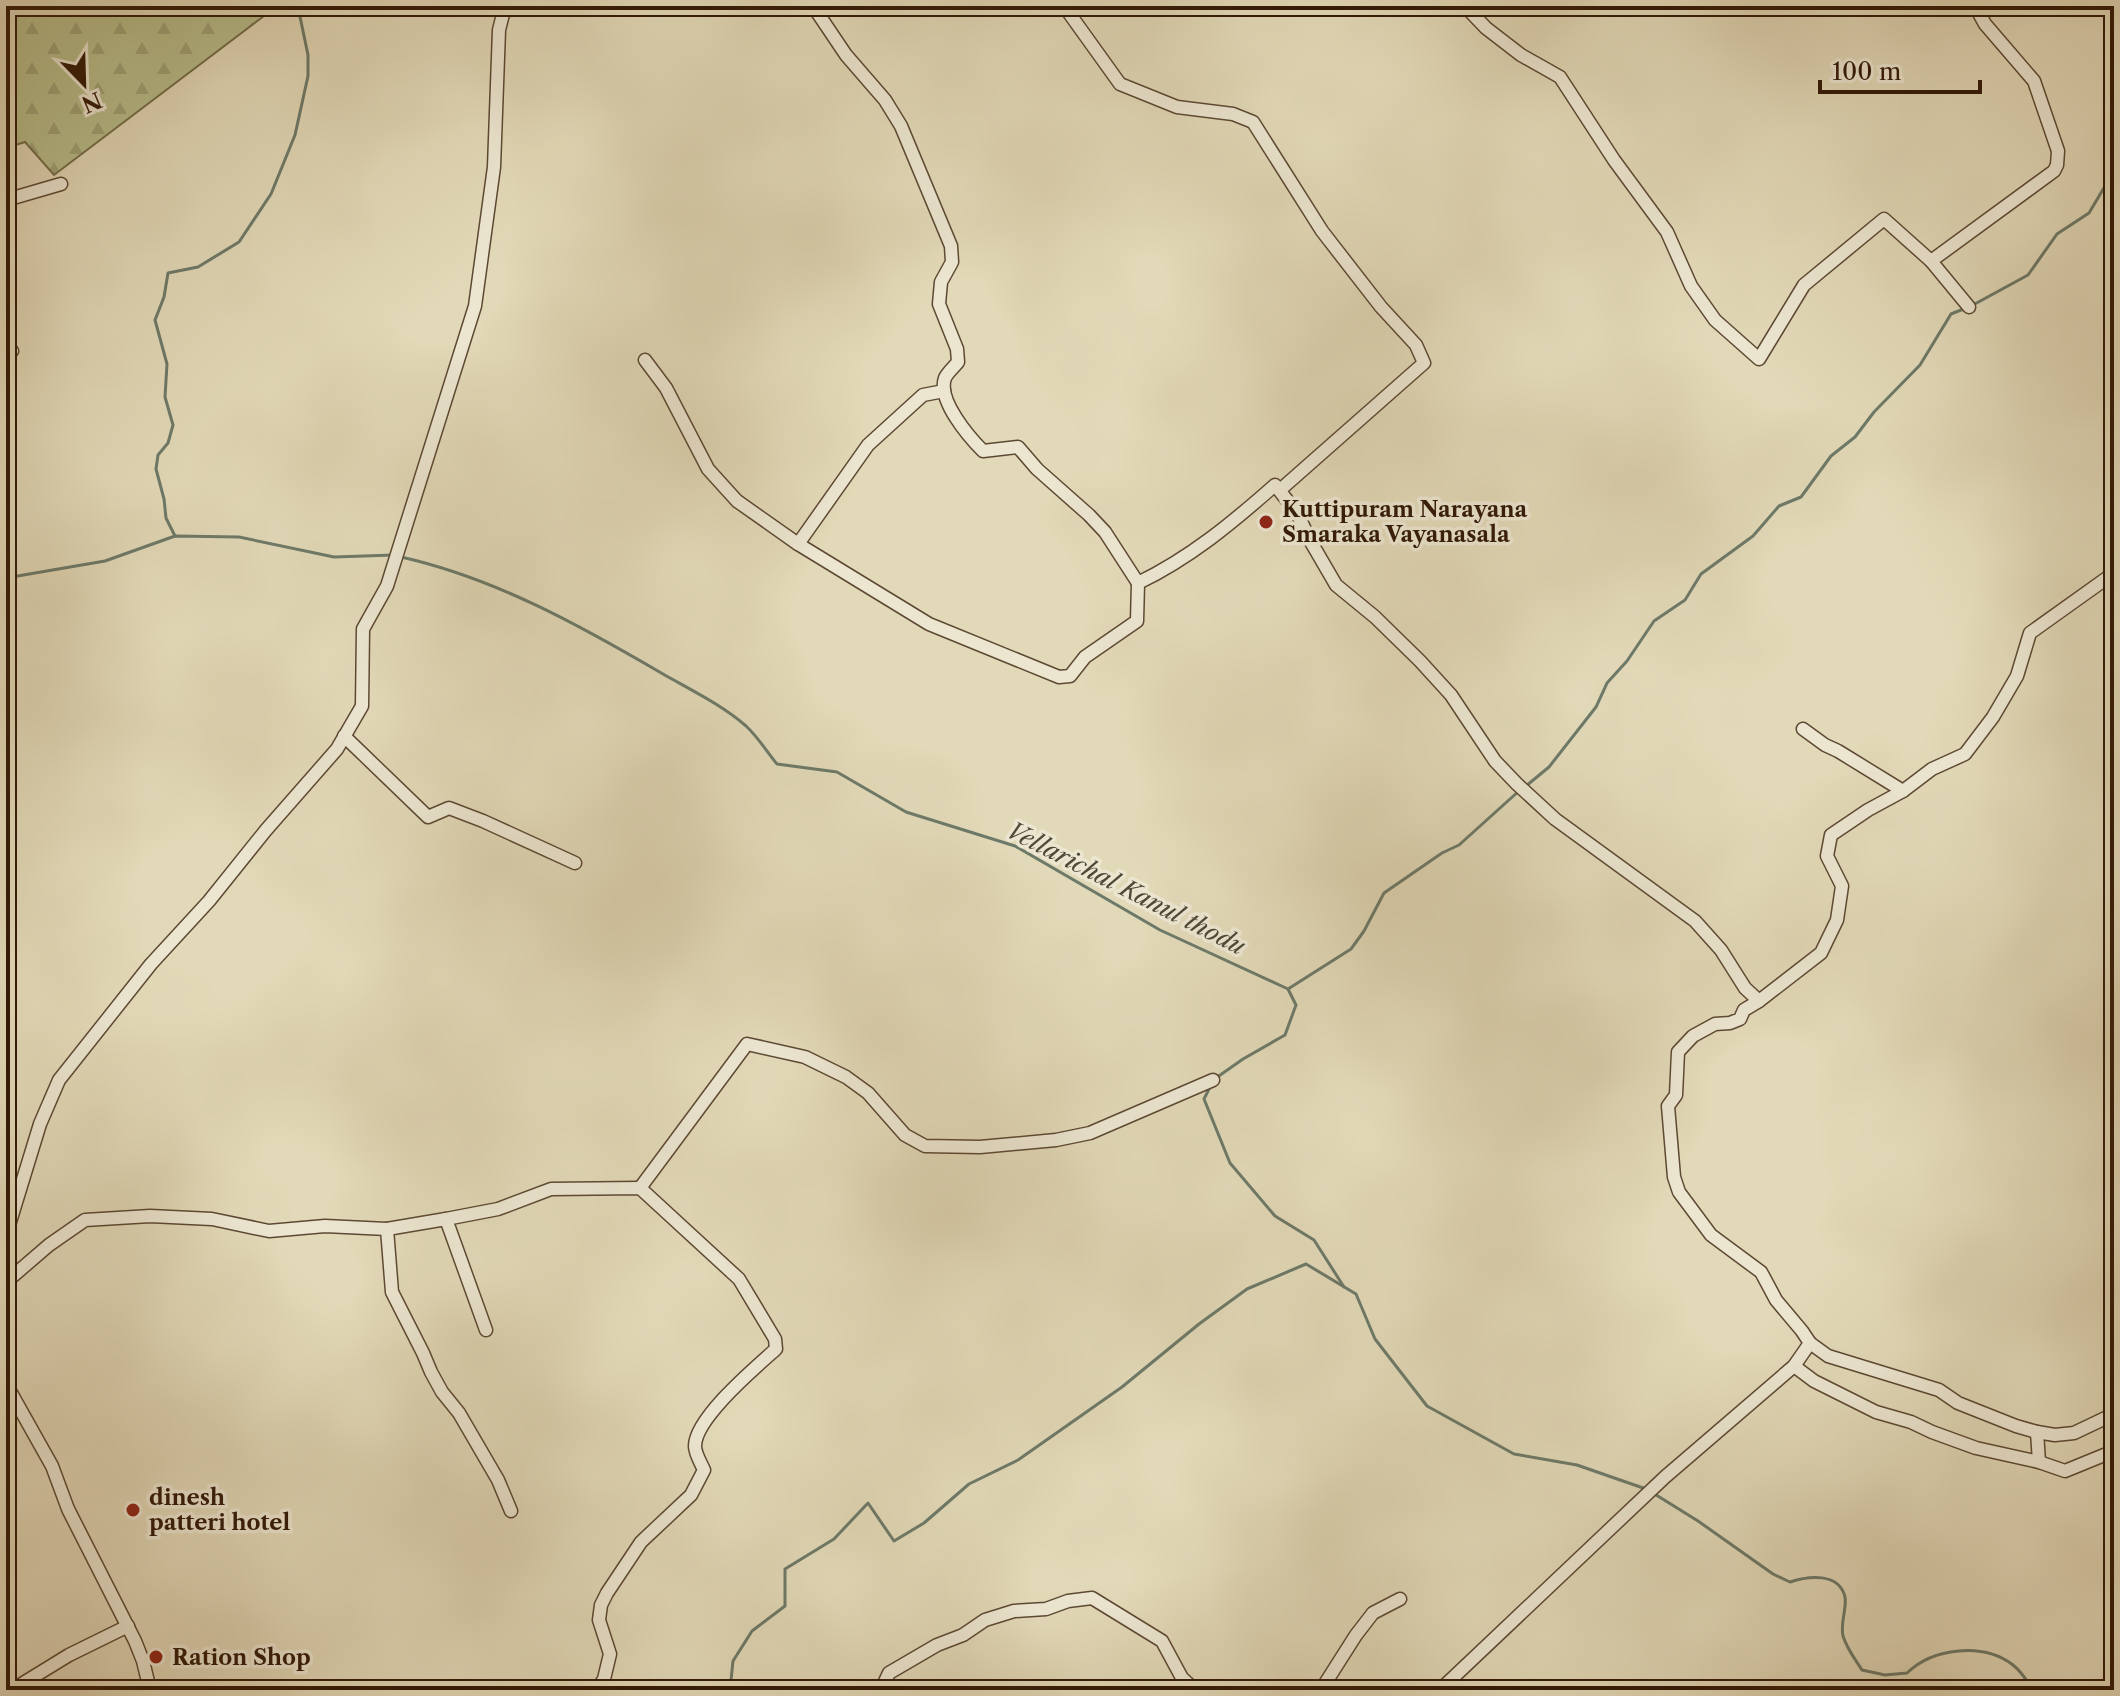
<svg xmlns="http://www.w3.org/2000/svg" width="2120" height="1696" viewBox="0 0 2120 1696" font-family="'Libre Caslon Text',serif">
<defs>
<pattern id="forest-firs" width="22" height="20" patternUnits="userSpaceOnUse" patternTransform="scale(2)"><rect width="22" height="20" fill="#b7be8c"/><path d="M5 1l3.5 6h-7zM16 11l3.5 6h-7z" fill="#9ea377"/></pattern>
</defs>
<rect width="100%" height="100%" fill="#e2d9b8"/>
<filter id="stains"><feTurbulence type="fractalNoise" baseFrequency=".0025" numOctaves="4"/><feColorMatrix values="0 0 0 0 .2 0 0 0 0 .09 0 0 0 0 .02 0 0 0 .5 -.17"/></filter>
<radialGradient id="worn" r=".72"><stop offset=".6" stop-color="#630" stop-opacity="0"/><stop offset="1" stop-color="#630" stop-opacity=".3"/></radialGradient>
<path fill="url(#forest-firs)" stroke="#746c4a" stroke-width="2" d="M6,6H277L54,175L25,142L6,148Z"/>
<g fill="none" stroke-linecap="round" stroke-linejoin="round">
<g stroke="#6d7a69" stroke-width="3">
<path d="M1973,305L2028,275L2057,234L2089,213L2108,181L2114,175"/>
<path d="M175,536L166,518L164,499L156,469L158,455L168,443L173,425L165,397L167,364L155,320L164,297L168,273L198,267L239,242L271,194L295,135L308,76V55L299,12L300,6"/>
<path d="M401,557C495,578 581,626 663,674C691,690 722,705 746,726C758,737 767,752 777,764L837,772L906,812L1015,846L1160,930L1288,989L1296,1005L1285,1035L1243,1059L1216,1078"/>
<path d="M6,578L105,561L175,536L239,537L334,557L394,555"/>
<path d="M1526,786L1549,767L1596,707L1607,683L1627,661L1654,621L1685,600L1701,574L1753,536L1779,506L1801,497L1831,456L1855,437L1874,412L1920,365L1951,314L1966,308"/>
<path d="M1288,989L1351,949L1364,931L1384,893L1442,853L1459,845L1520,790"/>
<path d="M1210,1087L1204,1099L1230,1163L1275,1216L1314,1240L1344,1287"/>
<path d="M1653,1493L1698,1521L1773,1574L1790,1582C1808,1576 1839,1572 1845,1597C1847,1609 1840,1623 1843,1636C1847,1649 1855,1659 1862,1670L1885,1675L1907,1673C1933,1648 1983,1642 2013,1665C2021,1671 2028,1682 2033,1690"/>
<path d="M730,1690L733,1661L752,1631L785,1606V1569L834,1539L868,1503L894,1541L924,1523L969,1484L1018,1460L1122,1387L1199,1324L1247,1289L1306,1264L1356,1294L1375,1339L1427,1406L1514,1454L1577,1465L1646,1489"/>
</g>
<g stroke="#5d4933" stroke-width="15">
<g id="minor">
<path d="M813,6L846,55L885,100L901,126L951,246L952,262L941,282L939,304L957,349L958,362C954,367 947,373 945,378C937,400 969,437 983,451L1018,447L1037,469L1089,515L1105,532L1138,583C1190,558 1232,523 1275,485L1297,513L1311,542L1336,585L1375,617L1420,661L1451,695L1495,761L1517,784L1555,819L1695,921L1721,950L1745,988L1759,1001L1821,953L1837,920L1842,886L1827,856L1831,835L1868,810L1903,791L1932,769L1965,754L1993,717L2017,676L2030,633L2114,573"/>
<path d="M1064,6L1120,84L1177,107L1233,114L1253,122L1322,231L1381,307L1416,345L1424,363L1280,490"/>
<path d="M1465,6L1486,28L1521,55L1560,77L1614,160L1667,232L1691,286L1715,320L1759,359L1804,285L1884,219L1931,261L1969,307"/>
<path d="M6,200L61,184"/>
<path d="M1931,261L2054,171L2057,165L2058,151L2034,81L1985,24L1975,6"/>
<path d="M6,353L12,351"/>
<path d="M645,360L666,388L708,469L737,501L798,544L929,624L1059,677L1070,676L1085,657L1137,621L1138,583"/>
<path d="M798,544L868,445L923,395L944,391"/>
<path d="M1803,729L1825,745L1838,751L1903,791"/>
<path d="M344,736L428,817L449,808L483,821L575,863"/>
<path d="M640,1188L747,1044L805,1057L846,1077L868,1093L905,1135L925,1146L980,1147L1056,1140L1090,1133L1213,1080"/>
<path d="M446,1219L498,1209L551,1189L640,1188L739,1279L775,1339L776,1349C756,1367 695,1418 695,1446C695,1454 701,1463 704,1470L691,1495L641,1542L607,1593L601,1605L599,1620L610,1654L604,1679L597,1690"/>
<path d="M387,1229L446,1219L486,1330"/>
<path d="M6,1235L40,1124L59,1080L151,964L209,901L266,830L337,749L362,706L363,629L387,586L475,306L494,167L499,30L505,6"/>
<path d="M6,1282L49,1245L85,1220L150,1216L212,1219L269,1231L325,1226L387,1229L392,1292L423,1353L431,1372L442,1392L459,1413L498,1480L511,1511"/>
<path d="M1810,1343L1828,1356L1939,1390L1958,1403L2016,1426L2037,1432L2055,1435L2074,1433L2114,1414"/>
<path d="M1794,1366L1814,1381L1876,1412L1911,1422L1932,1432L1976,1448L2039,1462L2065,1471L2114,1451"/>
<path d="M6,1384L52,1466L68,1509L135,1641L143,1661L150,1690"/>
<path d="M2037,1432L2039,1462"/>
<path d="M12,1690L69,1655L128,1626"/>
<path d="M881,1690L889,1673L937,1645L963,1635L985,1620L1014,1611L1046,1609L1068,1601L1092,1598L1162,1641L1182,1678L1195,1690"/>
<path d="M1321,1690L1356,1635L1373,1613L1400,1599"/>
<path d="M1440,1690L1665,1477L1794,1366L1810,1343L1802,1331L1776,1300L1761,1272L1711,1235L1679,1192L1674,1177L1668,1106L1676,1095L1678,1052L1693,1036L1715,1024L1730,1023L1740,1019L1744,1010L1759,1001"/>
</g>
</g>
<use href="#minor" stroke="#ece6d1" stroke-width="12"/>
</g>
<g fill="#8f2418" stroke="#ece6d1" stroke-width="3">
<circle cx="1266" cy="522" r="8"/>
<circle cx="133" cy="1510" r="8"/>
<circle cx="156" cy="1657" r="8"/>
</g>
<g text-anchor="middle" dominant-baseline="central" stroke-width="7" stroke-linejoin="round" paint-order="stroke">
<g font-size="22" font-weight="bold" fill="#311907" stroke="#ece6d1" text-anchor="start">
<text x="1282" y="509">Kuttipuram Narayana<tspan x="1282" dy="25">Smaraka Vayanasala</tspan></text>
<text x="149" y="1497">dinesh<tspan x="149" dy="25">patteri hotel</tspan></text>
<text x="172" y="1657">Ration Shop</text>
</g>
<g font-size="24" font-style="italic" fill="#4f4938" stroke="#ece6d1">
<text transform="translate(1126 888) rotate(27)">Vellarichal Kanul thodu</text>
</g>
</g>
<rect width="2120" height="1696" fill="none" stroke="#e2d9b8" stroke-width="32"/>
<rect x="8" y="8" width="2104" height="1680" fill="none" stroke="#311907" stroke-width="4"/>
<rect x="16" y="16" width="2088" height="1664" fill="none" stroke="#311907" stroke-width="2"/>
<g transform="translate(84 84) rotate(157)" stroke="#ece6d1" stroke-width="6" paint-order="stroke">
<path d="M0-6L14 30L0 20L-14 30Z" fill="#311907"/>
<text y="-12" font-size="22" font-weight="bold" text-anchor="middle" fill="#311907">N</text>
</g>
<path d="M1820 80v12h160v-12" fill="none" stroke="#311907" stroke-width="4"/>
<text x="1832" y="80" font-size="24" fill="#311907" stroke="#ece6d1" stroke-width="6" paint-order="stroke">100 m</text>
<rect width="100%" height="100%" filter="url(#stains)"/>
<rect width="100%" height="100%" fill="url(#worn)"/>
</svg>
